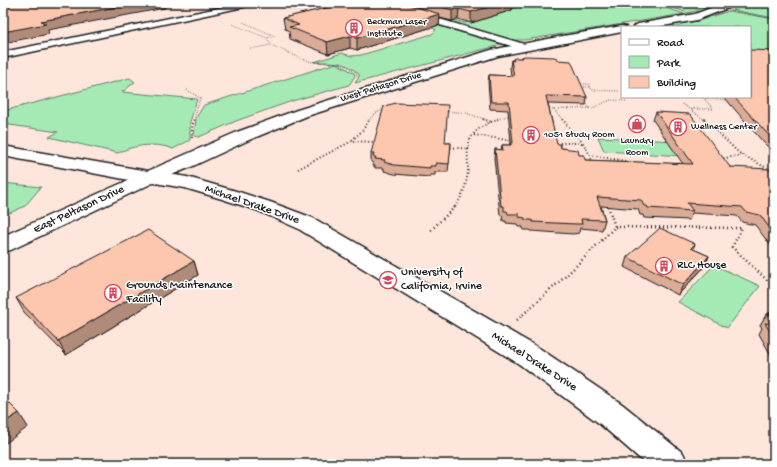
<svg xmlns="http://www.w3.org/2000/svg" width="777" height="467" viewBox="0 0 777 467" font-family="'Gochi Hand',sans-serif">
<rect width="100%" height="100%" fill="#fff4ef"/>
<filter id="ink" filterUnits="userSpaceOnUse"><feTurbulence type="fractalNoise" baseFrequency=".025" numOctaves="2"/><feDisplacementMap in="SourceGraphic" scale="8" xChannelSelector="R" yChannelSelector="G"/><feConvolveMatrix kernelMatrix="1 2 1 2 8 2 1 2 1" color-interpolation-filters="sRGB"/></filter>
<g filter="url(#ink)">
<path fill="#fee6dc" fill-rule="evenodd" d="M3,3H774V464H3ZM622,27H750V97H622Z"/>
<g fill="#a5eab5" stroke="#608368">
<path d="M530,3H652L684,14L525,40H513L428,16L433,14L465,23Z"/>
<path d="M658,3H688L708,7L688,13Z"/>
<path d="M745,3H774V18L732,10Z"/>
<path d="M729,11L774,19V57L750,53V27H661L697,21Z"/>
<path d="M438,23L502,42L497,46L355,83L359,77V74C343,59 332,63 314,62L342,53L351,56L361,55L432,34L436,30L428,26Z"/>
<path d="M336,63L354,73L355,76L349,85L292,101L236,121L199,137L194,136L196,118L204,105Z"/>
<path d="M130,78L135,82L122,92L197,99L190,122V140L173,149C157,142 133,145 118,153L49,137L58,132L3,124V111Z"/>
<path d="M598,137L674,141L683,156L604,151Z"/>
<path d="M3,183L41,187L25,206L3,216Z"/>
<path d="M714,265L760,286L727,328L678,302Z"/>
</g>
<g fill="none" stroke-linecap="round" stroke-linejoin="round">
<g stroke="#1c1c1c" stroke-width="3">
<g id="lane">
<path d="M243,3H256L253,5L3,58V52Z"/>
<path d="M416,14H422L524,44L525,46L524,48H518L416,18Z"/>
</g>
</g>
<g stroke="#1c1c1c" stroke-width="3">
<path id="street" d="M150,171L187,177L236,191L270,202L313,218L539,348L622,404L683,453L688,464H646L600,424L519,364L297,228L256,210L222,199L185,188L143,181L141,177L143,173Z"/>
</g>
<g stroke="#1c1c1c" stroke-width="3">
<g id="secondary">
<path d="M724,3H738L736,5L697,20L657,27H633L638,24L695,14Z"/>
<path d="M622,26L626,27H622V32L498,56L307,116L249,140L191,167L157,181L11,250L3,252V236L129,180L3,156V146L148,171L237,132L297,110L491,50L563,36Z"/>
</g>
</g>
<g stroke="#1c1c1c" stroke-width="1" stroke-dasharray="0.5 1.5" stroke-linecap="butt">
<path d="M655,3L662,5"/>
<path d="M3,10L11,9"/>
<path d="M243,22L275,36L267,38"/>
<path d="M232,24L267,38L271,45L289,53"/>
<path d="M250,49L271,45"/>
</g>
<g stroke="#1c1c1c" stroke-width="1.5" stroke-dasharray="0.5 2" stroke-linecap="butt">
<path d="M286,52L311,62L337,63L356,72L357,76"/>
<path d="M579,84H589L592,90L620,91"/>
<path d="M579,87H591"/>
<path d="M187,90L200,98L194,120"/>
<path d="M705,98L729,100L727,97"/>
<path d="M585,100L589,109"/>
<path d="M682,104L705,120"/>
<path d="M692,109H713L703,97"/>
<path d="M547,110L593,108L610,100L626,101"/>
<path d="M554,110L563,120"/>
<path d="M446,111L466,113L486,120"/>
<path d="M369,120L376,113L385,109"/>
<path d="M495,120L510,115"/>
</g>
<g stroke="#1c1c1c" stroke-width="2" stroke-dasharray="1 2.5" stroke-linecap="butt">
<path d="M483,119L491,122"/>
<path d="M562,119L583,143L590,155L632,162"/>
<path d="M704,119L739,153L774,172"/>
<path d="M474,135L514,141"/>
<path d="M192,138V128L194,119"/>
<path d="M352,140L362,131L370,119"/>
<path d="M553,143H582"/>
<path d="M447,147L470,149"/>
<path d="M590,155L592,162"/>
<path d="M720,159L742,155"/>
<path d="M675,164L686,163"/>
<path d="M298,169L352,141L376,142"/>
<path d="M607,205L608,207"/>
<path d="M455,207C463,196 467,183 468,170C468,159 466,146 472,136C478,127 489,123 498,119"/>
</g>
<g stroke="#1c1c1c" stroke-width="2.5" stroke-dasharray="1 3" stroke-linecap="butt">
<path d="M615,227L742,228L732,247L774,287"/>
<path d="M431,230L456,206"/>
<path d="M774,297L771,306L774,315"/>
<path d="M517,320L567,275L615,227L608,206"/>
</g>
<use href="#lane" fill="#fff" fill-rule="evenodd"/>
<use href="#street" fill="#fff" fill-rule="evenodd"/>
<use href="#secondary" fill="#fff" fill-rule="evenodd"/>
<path stroke="#1c1c1c" stroke-width="1" stroke-dasharray="0.5 1.5" stroke-linecap="butt" d="M693,3L774,19"/>
</g>
<g fill="#daab96" stroke="#1c1c1c">
<path d="M323,3H529L512,8V10L471,23L458,19L452,21L440,18L439,25L357,50L350,48L328,54L290,39L289,31L285,29L283,18L323,9Z"/>
<path d="M774,51V153L764,143L724,97H750Z"/>
<path d="M521,57L558,60L587,97L586,105L548,104L557,144L561,148L579,155L585,160L683,164L653,120L656,112L730,167L774,174V250L755,225L742,222L737,216L692,213L689,220L644,218L643,215H640L638,209L601,206L605,220L602,230L580,228L579,233L573,234L531,231L530,230H523V227H518L517,224L506,223V221H503L502,215H500L494,158L495,149L501,150L502,145H510L511,143L508,110L490,109L488,82L489,75L511,76L510,67L511,60L513,61V59L521,58Z"/>
<path d="M445,143H451L448,172H435V175H430V177L394,174L384,171V168H375V166H373V162H371V153Z"/>
<path d="M695,244L693,249L709,256L705,266L678,295L624,267L627,257Z"/>
<path d="M194,261L198,275L66,355L24,312L16,298Z"/>
<path d="M768,313H774V357H772L759,334L762,328L760,325L766,315H767Z"/>
</g>
<g fill="#b18b7a" stroke="#1c1c1c">
<path d="M137,3H164L165,8L48,30L49,34L3,43V32L41,21Z"/>
<path d="M503,3H529L512,8V10L471,23V12Z"/>
<path d="M459,9L458,19L452,21V10Z"/>
<path d="M440,14L439,25L357,50V38Z"/>
<path d="M350,36V48L328,54L327,42Z"/>
<path d="M709,256L705,266L678,295L683,285Z"/>
<path d="M194,261L198,275L66,355L58,341Z"/>
<path d="M19,413L28,427L3,445V423Z"/>
</g>
<g fill="#fdc7af" stroke="#1c1c1c">
<path d="M11,3H137L41,21L46,24L3,32V17Z"/>
<path d="M334,3H402L440,14L357,38L350,36L327,42L289,27L299,25L283,18L335,6L331,5L335,3Z"/>
<path d="M426,3H503L471,12L459,9L452,10Z"/>
<path d="M750,50L774,51V141L734,97H750Z"/>
<path d="M525,56L554,57L557,58L558,60L571,61L587,97L546,96L557,144H560L561,148L578,150L579,155H584L585,160L693,164L656,112L690,114L730,167L769,169L774,174V234L760,215L746,212L742,207L687,203L693,211L648,208L647,206H644L641,200L597,197L605,220L581,219L582,224H576L533,222L532,220H525V218L519,217V214H508L507,211H504V206H501L495,149L503,150L502,145H511V143H513L509,102H491L489,75L514,76L511,60L514,61L513,59L515,58H522L521,57Z"/>
<path d="M396,103L448,105L445,143H451L449,164L436,163V166H430V168L394,165L384,162L385,160L375,159L376,157H373L374,153H371L384,106Z"/>
<path d="M660,228L695,244L691,248L709,256L683,285L627,257Z"/>
<path d="M148,230L194,261L58,341L16,298Z"/>
<path d="M768,313H774V339L765,323L771,324L766,315H770Z"/>
<path d="M3,397L19,413L3,423Z"/>
</g>
</g>
<defs>
<g id="building-ring" transform="scale(0.9)"><circle r="9.5" fill="#fff" stroke="#d1495b" stroke-width="1.5"/><path d="M-4-6H4V6H1V3H-1V6H-4ZM-2.5-4.3h1.7v1.8h-1.7ZM.8-4.3h1.7v1.8H.8ZM-2.5-1h1.7V.8h-1.7ZM.8-1h1.7V.8H.8Z" fill="#d1495b"/></g>
<g id="shop-ring" transform="scale(0.9)"><circle r="9.5" fill="#fff" stroke="#d1495b" stroke-width="1.5"/><path d="M-5-2.5h2.3a2.7 3.5 0 0 1 5.4 0H5L5.5 6h-11ZM-1.5-2.5h3a1.5 2.3 0 0 0-3 0Z" fill="#d1495b"/></g>
<g id="university-ring" transform="scale(0.9)"><circle r="9.5" fill="#fff" stroke="#d1495b" stroke-width="1.5"/><path d="M0-5L7-2L0 1L-7-2ZM-4 1L0 2.5L4 1V4Q0 6-4 4Z" fill="#d1495b"/></g>
</defs>
<g fill-rule="evenodd">
<use href="#building-ring" x="354" y="28"/>
<use href="#shop-ring" x="637" y="124"/>
<use href="#building-ring" x="678" y="127"/>
<use href="#building-ring" x="531" y="135"/>
<use href="#building-ring" x="664" y="266"/>
<use href="#university-ring" x="388" y="280"/>
<use href="#building-ring" x="113" y="293"/>
</g>
<g text-anchor="middle" dominant-baseline="central" stroke-width="3" stroke-linejoin="round" paint-order="stroke">
<g font-size="10" fill="#1c1c1c" stroke="#fff" text-anchor="start">
<text x="367" y="22">Beckman Laser<tspan x="367" dy="12">Institute</tspan></text>
<text x="691" y="127">Wellness Center</text>
<text x="544" y="135">1051 Study Room</text>
<text x="637" y="141" text-anchor="middle">Laundry<tspan x="637" dy="12">Room</tspan></text>
</g>
<g font-size="10" fill="#1c1c1c" stroke="#fff">
<text transform="translate(381 87) rotate(-17)">West Peltason Drive</text>
</g>
<g font-size="12" fill="#1c1c1c" stroke="#fff">
<text transform="translate(252 205) rotate(19)">Michael Drake Drive</text>
<text transform="translate(79 210) rotate(-25)">East Peltason Drive</text>
<text transform="translate(534 362) rotate(33)">Michael Drake Drive</text>
</g>
<g font-size="12" fill="#1c1c1c" stroke="#fff" text-anchor="start">
<text x="677" y="266">RLC House</text>
<text x="401" y="273">University of<tspan x="401" dy="14">California, Irvine</tspan></text>
<text x="126" y="286">Grounds Maintenance<tspan x="126" dy="14">Facility</tspan></text>
</g>
</g>
<rect width="777" height="467" fill="none" stroke="#fff" stroke-width="16"/>
<rect x="8" y="8" width="761" height="451" fill="none" stroke="#1c1c1c" stroke-width="1.5" filter="url(#ink)"/>
<rect x="621" y="26" width="130" height="72" fill="#ffffff" stroke="#a4a4a4"/>
<rect x="629" y="39" width="20" height="6" fill="#ffffff" stroke="#a4a4a4"/>
<text x="657" y="46" font-size="12" fill="#1c1c1c">Road</text>
<rect x="629" y="56" width="20" height="12" fill="#a5eab5" stroke="#a4a4a4"/>
<text x="657" y="66" font-size="12" fill="#1c1c1c">Park</text>
<rect x="629" y="76" width="20" height="12" fill="#fdc7af" stroke="#a4a4a4"/>
<text x="657" y="86" font-size="12" fill="#1c1c1c">Building</text>
</svg>
